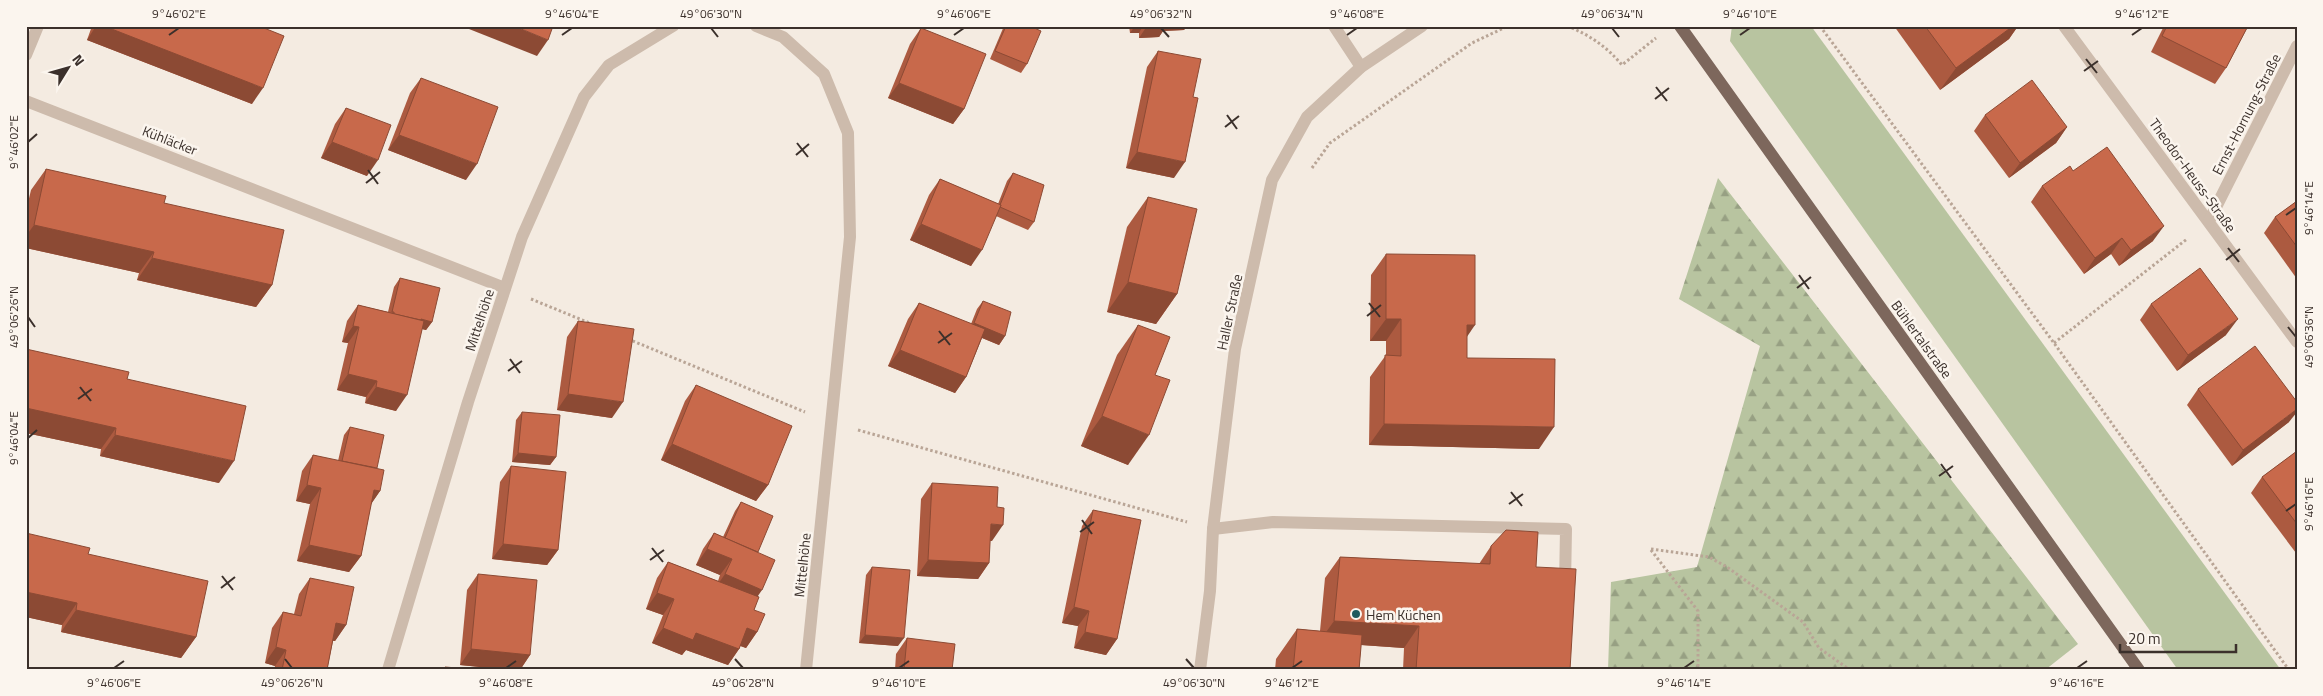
<svg xmlns="http://www.w3.org/2000/svg" width="2323" height="696" viewBox="0 0 2323 696" font-family="'Titillium Web',sans-serif">
<defs>
<pattern id="forest-firs" width="22" height="20" patternUnits="userSpaceOnUse" patternTransform="scale(1.25)"><rect width="22" height="20" fill="#b8c4a0"/><path d="M5 1l3.5 6h-7zM16 11l3.5 6h-7z" fill="#97a083"/></pattern>
</defs>
<rect width="100%" height="100%" fill="#f4ebe1"/>
<path fill="#b8c4a0" d="M1732,26H1811L2281,670H2178L1730,41Z"/>
<path fill="url(#forest-firs)" d="M1718,178L2078,644L2045,670H1608L1611,582L1697,567L1760,346L1679,299Z"/>
<g fill="none" stroke-linecap="round" stroke-linejoin="round">
<g stroke="#b9a596" stroke-width="3" stroke-dasharray="2.5 2.5" stroke-linecap="butt">
<path d="M1567,26C1590,35 1607,47 1622,65L1656,38"/>
<path d="M1820,26L2054,343L2289,670"/>
<path d="M1312,168L1330,143L1472,43L1508,26"/>
<path d="M531,299L592,324"/>
<path d="M628,339L805,412"/>
<path d="M2054,343L2187,239"/>
<path d="M858,430L1187,522"/>
<path d="M1651,549L1709,557L1727,567L1803,622L1819,648L1850,670"/>
<path d="M1651,550L1698,611V670"/>
</g>
<g stroke="#cdbbac" stroke-width="12">
<path d="M756,26L783,37L824,74L848,133L850,237L806,670"/>
<path d="M1334,26L1361,67"/>
<path d="M2064,26L2297,342"/>
<path d="M26,55L38,26"/>
<path d="M26,101L505,288"/>
<path d="M2209,221L2297,46"/>
<path d="M1213,529L1273,522L1566,529L1565,585"/>
<path d="M388,670L468,402L522,237L584,97L609,65L673,26"/>
<path d="M1200,670L1210,591L1213,529L1235,349L1272,180L1307,117L1361,67L1422,26"/>
</g>
<path stroke="#7d675c" stroke-width="12" d="M1680,26L2139,670"/>
</g>
<g fill="#ac5a40">
<path d="M92,26H259L252,104L87,40Z"/>
<path d="M1004,26H1030L1027,64L1021,73L990,59Z"/>
<path d="M1129,26H1187L1184,30L1163,31L1159,37L1139,38V33H1130Z"/>
<path d="M1894,26H2018L2009,39L1940,90Z"/>
<path d="M2164,26H2248L2226,68L2215,84L2151,52Z"/>
<path d="M921,28L964,109L953,124L888,98L910,44Z"/>
<path d="M1158,51L1174,178L1126,168L1147,67Z"/>
<path d="M421,78L466,180L388,150L410,93Z"/>
<path d="M346,108L367,176L321,158L335,124Z"/>
<path d="M1985,115L2067,127L2056,143L2009,178L1974,131Z"/>
<path d="M46,169L164,203L272,285L256,307L137,280L139,273L26,248V211L31,190Z"/>
<path d="M2073,171L2153,241L2119,266L2111,254L2084,274L2031,202L2042,186Z"/>
<path d="M1013,173L1034,222L1028,230L996,216L971,266L910,240L929,195L940,179L998,204L1007,181Z"/>
<path d="M1148,197L1177,294L1156,324L1107,312L1127,227Z"/>
<path d="M2297,201V279L2264,233L2275,217Z"/>
<path d="M1386,254L1467,336V358L1539,449L1369,445L1370,377L1386,355V341H1370L1371,275Z"/>
<path d="M400,278L432,322L426,330L422,329L396,411L365,403L366,397L337,390L348,343L342,342L347,321L358,305L388,312L394,287Z"/>
<path d="M983,301L1005,336L999,345L982,338L966,377L955,393L888,366L908,319L919,303L971,324L977,309Z"/>
<path d="M2151,304L2226,335L2177,371L2140,320Z"/>
<path d="M578,321L612,418L557,410L567,337Z"/>
<path d="M1138,325L1155,375L1128,465L1081,446L1117,355Z"/>
<path d="M26,349L127,379L219,483L100,456L101,449L26,433Z"/>
<path d="M696,385L768,485L756,501L661,460L685,401Z"/>
<path d="M2198,389L2289,422L2232,466L2187,405Z"/>
<path d="M522,412L556,457L550,465L512,462L516,420Z"/>
<path d="M350,427L376,469L380,491L371,504L361,556L349,572L297,561L310,504L296,501L302,471L313,455L338,461L344,435Z"/>
<path d="M2297,451V553H2296L2251,493L2262,477Z"/>
<path d="M511,466L558,550L547,565L492,559L500,482Z"/>
<path d="M932,483L992,541H990L989,563L978,579L917,576L921,499Z"/>
<path d="M741,502L758,552V597L754,610L757,632L746,648L740,646L739,649L728,665L686,650L682,655L652,643L663,615L646,609L657,578L668,562L718,581L720,575L696,565L703,549L714,533L723,537L735,511Z"/>
<path d="M1093,510L1117,639L1106,655L1074,648L1078,626L1062,623L1082,526Z"/>
<path d="M26,533L88,554L196,637L181,658L61,632L62,625L26,617Z"/>
<path d="M1491,546L1536,567L1570,670H1403L1404,648L1361,645L1359,670H1275L1276,659L1297,629L1320,631L1325,578L1340,557L1479,564Z"/>
<path d="M872,567L898,646L859,643L866,575Z"/>
<path d="M478,574L530,655L520,670H510L460,665L467,590Z"/>
<path d="M310,578L346,625L335,641H333L327,670H274L275,666L265,663L272,628L283,612L294,614L299,594Z"/>
<path d="M907,638L952,670H895L896,654Z"/>
</g>
<g fill="#8c4a34">
<path d="M96,26H104L263,88L252,104L87,40Z"/>
<path d="M470,26H514L548,40L537,56L469,29Z"/>
<path d="M1135,26H1143L1139,33H1130Z"/>
<path d="M1147,26H1187L1184,30L1163,31L1159,37L1139,38Z"/>
<path d="M2013,26H2018L2009,39L1940,90L1956,68Z"/>
<path d="M899,83L964,109L953,124L888,98Z"/>
<path d="M2067,127L2056,143L2009,178L2020,163Z"/>
<path d="M399,135L477,164L466,180L388,150Z"/>
<path d="M332,142L378,160L367,176L321,158Z"/>
<path d="M1137,152L1185,162L1174,178L1126,168Z"/>
<path d="M921,224L982,250L971,266L910,240Z"/>
<path d="M34,225L154,252L139,273L26,248V236Z"/>
<path d="M2164,226L2153,241L2119,266L2131,250Z"/>
<path d="M2122,238L2111,254L2084,274L2095,258Z"/>
<path d="M152,258L272,285L256,307L137,280Z"/>
<path d="M1128,282L1177,294L1156,324L1107,312Z"/>
<path d="M421,319L432,322L426,330L418,328Z"/>
<path d="M1386,319H1401L1386,341H1370Z"/>
<path d="M2238,319L2226,335L2177,371L2188,355Z"/>
<path d="M974,323L1005,336L999,345L968,332Z"/>
<path d="M1467,325H1475L1460,347Z"/>
<path d="M353,326L359,327L348,343L342,342Z"/>
<path d="M900,350L966,377L955,393L888,366Z"/>
<path d="M348,374L377,381L366,397L337,390Z"/>
<path d="M376,387L407,395L396,411L365,403Z"/>
<path d="M568,394L623,402L612,418L557,410Z"/>
<path d="M26,408L116,428L101,449L26,433Z"/>
<path d="M2297,409V412L2289,422L2232,466L2243,450Z"/>
<path d="M1102,416L1149,435L1128,465L1081,446Z"/>
<path d="M1384,424L1554,427L1539,449L1369,445Z"/>
<path d="M115,435L234,461L219,483L100,456Z"/>
<path d="M672,444L768,485L756,501L661,460Z"/>
<path d="M518,453L556,457L550,465L512,462Z"/>
<path d="M307,485L321,488L310,504L296,501Z"/>
<path d="M374,490L380,491L369,507Z"/>
<path d="M991,524L1003,525L992,541L980,540Z"/>
<path d="M503,544L558,550L547,565L492,559Z"/>
<path d="M309,545L361,556L349,572L297,561Z"/>
<path d="M707,549L732,559L720,575L696,565Z"/>
<path d="M928,560L989,563L978,579L917,576Z"/>
<path d="M725,574L762,590L751,606L714,590Z"/>
<path d="M26,592L77,603L62,625L26,617Z"/>
<path d="M657,593L674,599L663,615L646,609Z"/>
<path d="M1074,607L1089,611L1078,626L1062,623Z"/>
<path d="M76,610L196,637L181,658L61,632Z"/>
<path d="M1334,621L1419,626L1404,648L1319,642Z"/>
<path d="M336,623L346,625L335,641L325,639Z"/>
<path d="M663,628L696,633L739,649L728,665L686,650L682,655L652,643Z"/>
<path d="M747,628L757,632L746,648L736,644Z"/>
<path d="M1085,632L1117,639L1106,655L1074,648Z"/>
<path d="M865,635L904,638L898,646L859,643Z"/>
<path d="M276,647L286,650L275,666L265,663Z"/>
<path d="M471,649L530,655L520,670H510L460,665Z"/>
</g>
<g fill="#c8694b" stroke="#8c4a34">
<path d="M104,26H259L284,36L263,88Z"/>
<path d="M514,26H553L548,40Z"/>
<path d="M1006,26H1030L1041,31L1027,64L995,51Z"/>
<path d="M1925,26H2013L1956,68Z"/>
<path d="M2167,26H2248L2226,68L2162,36Z"/>
<path d="M921,28L986,54L964,109L899,83Z"/>
<path d="M1158,51L1201,59L1193,97L1198,98L1185,162L1137,152Z"/>
<path d="M421,78L498,107L477,164L399,135Z"/>
<path d="M2032,80L2067,127L2020,163L1985,115Z"/>
<path d="M346,108L391,125L378,160L332,142Z"/>
<path d="M2107,147L2164,226L2131,250L2122,238L2095,258L2042,186L2070,166L2073,171Z"/>
<path d="M46,169L166,196L164,203L284,230L272,285L152,258L154,252L34,225Z"/>
<path d="M1013,173L1044,185L1034,222L1000,207L1001,205H1000Z"/>
<path d="M940,179L1001,205L982,250L921,224Z"/>
<path d="M1148,197L1197,209L1177,294L1128,282Z"/>
<path d="M2297,201V247L2275,217Z"/>
<path d="M1386,254L1475,255V325H1467V358L1555,359L1554,427L1384,424L1385,355L1401,356V319H1386Z"/>
<path d="M2200,268L2238,319L2188,355L2151,304Z"/>
<path d="M400,278L440,288L432,322L421,319V320L394,314V312H392Z"/>
<path d="M983,301L1011,312L1005,336L974,323Z"/>
<path d="M919,303L985,329L966,377L900,350Z"/>
<path d="M358,305L424,321L407,395L376,387L377,381L348,374L359,327L353,326Z"/>
<path d="M578,321L634,329L623,402L568,394Z"/>
<path d="M1138,325L1170,337L1155,375L1170,380L1149,435L1102,416Z"/>
<path d="M2255,346L2297,402V409L2243,450L2198,389Z"/>
<path d="M26,349L129,372L127,379L246,406L234,461L115,435L116,428L26,408Z"/>
<path d="M696,385L792,426L768,485L672,444Z"/>
<path d="M522,412L560,415L556,457L518,453Z"/>
<path d="M350,427L384,435L377,468L342,461Z"/>
<path d="M2297,451V524L2262,477Z"/>
<path d="M313,455L384,470L380,491L374,490L361,556L309,545L321,488L307,485Z"/>
<path d="M511,466L566,472L558,550L503,544Z"/>
<path d="M932,483L998,487L997,507L1004,508L1003,525L991,524L989,563L928,560Z"/>
<path d="M741,502L773,516L758,552L725,538Z"/>
<path d="M1093,510L1141,520L1117,639L1085,632L1089,611L1074,607Z"/>
<path d="M1506,530L1538,532L1536,567L1576,569L1570,670H1416L1419,626L1334,621L1340,557L1490,564L1491,546Z"/>
<path d="M26,533L90,548L88,554L208,581L196,637L76,610L77,603L26,592Z"/>
<path d="M714,533L775,560L762,590L725,574L732,559L707,549Z"/>
<path d="M668,562L759,597L754,610L765,614L757,632L747,628L739,649L696,633L693,640L663,628L674,599L657,593Z"/>
<path d="M872,567L910,570L904,638L865,635Z"/>
<path d="M478,574L537,580L530,655L471,649Z"/>
<path d="M310,578L354,587L346,625L336,623L327,670H282L286,650L276,647L283,612L301,616Z"/>
<path d="M1297,629L1362,635L1359,670H1293Z"/>
<path d="M907,638L955,644L952,670H904Z"/>
<path d="M445,667L481,670H445Z"/>
</g>
<path fill="none" stroke="#3b302b" stroke-width="2" d="M711,28L718,37M1161,28L1169,37M1612,28L1619,37M169,35L179,28M562,35L572,28M954,35L964,28M1347,35L1357,28M1740,35L1750,28M2132,35L2142,28M2086,59L2097,73M2084,71L2098,61M1656,87L1667,101M1655,99L1669,88M1227,115L1237,129M1225,127L1239,116M28,142L37,134M797,143L808,157M796,155L809,144M368,170L378,184M366,183L380,172M2286,215L2296,208M2228,248L2239,262M2226,260L2240,249M1799,275L1809,289M1797,288L1811,277M1369,303L1380,317M1367,316L1381,305M28,317L35,327M2288,327L2296,337M939,331L950,345M938,343L952,333M510,359L520,373M508,371L522,361M80,387L91,401M78,399L92,389M28,438L37,430M1941,464L1951,478M1939,476L1953,466M1511,492L1522,506M1509,504L1523,494M2286,511L2296,504M1082,520L1092,534M1080,532L1094,522M652,548L663,562M650,560L664,550M222,576L233,590M221,588L235,577M285,659L292,668M735,659L743,668M1186,659L1194,668M114,668L124,661M506,668L516,661M899,668L909,661M1292,668L1302,661M1684,668L1694,661M2077,668L2087,661"/>
<circle fill="#1f5a5e" stroke="#fbf5ee" stroke-width="2" cx="1356" cy="614" r="5"/>
<g text-anchor="middle" dominant-baseline="central" stroke-width="5" stroke-linejoin="round" paint-order="stroke">
<g font-size="14" fill="#3b302b" stroke="#fbf5ee">
<text transform="translate(2246 114) rotate(-63)">Ernst-Hornung-Straße</text>
<text transform="translate(170 140) rotate(21)">Kühläcker</text>
<text transform="translate(2193 175) rotate(54)">Theodor-Heuss-Straße</text>
<text transform="translate(1229 312) rotate(-78)">Haller Straße</text>
<text transform="translate(479 320) rotate(-72)">Mittelhöhe</text>
<text transform="translate(1922 339) rotate(54)">Bühlertalstraße</text>
<text transform="translate(802 565) rotate(-84)">Mittelhöhe</text>
</g>
<g font-size="14" fill="#3b302b" stroke="#fbf5ee" text-anchor="start">
<text x="1366" y="614">Hem Küchen</text>
</g>
</g>
<rect width="2323" height="696" fill="none" stroke="#fbf5ee" stroke-width="55"/>
<g transform="translate(68 68) rotate(53)" stroke="#fbf5ee" stroke-width="4" paint-order="stroke">
<path d="M0-4L9 19L0 12L-9 19Z" fill="#3b302b"/>
<text y="-8" font-size="14" font-weight="bold" text-anchor="middle" fill="#3b302b">N</text>
</g>
<path d="M2120 644v8h116v-8" fill="none" stroke="#3b302b" stroke-width="2.5"/>
<text x="2128" y="644" font-size="15" fill="#3b302b" stroke="#fbf5ee" stroke-width="4" paint-order="stroke">20 m</text>
<rect x="28" y="28" width="2268" height="640" fill="none" stroke="#3b302b" stroke-width="2"/>
<g font-size="12" text-anchor="middle" fill="#3b302b">
<text x="179" y="18">9°46'02"E</text>
<text x="572" y="18">9°46'04"E</text>
<text x="711" y="18">49°06'30"N</text>
<text x="964" y="18">9°46'06"E</text>
<text x="1161" y="18">49°06'32"N</text>
<text x="1357" y="18">9°46'08"E</text>
<text x="1612" y="18">49°06'34"N</text>
<text x="1750" y="18">9°46'10"E</text>
<text x="2142" y="18">9°46'12"E</text>
<text transform="translate(14 142) rotate(-90)" y="4">9°46'02"E</text>
<text transform="translate(2309 208) rotate(-90)" y="4">9°46'14"E</text>
<text transform="translate(14 317) rotate(-90)" y="4">49°06'26"N</text>
<text transform="translate(2309 337) rotate(-90)" y="4">49°06'36"N</text>
<text transform="translate(14 438) rotate(-90)" y="4">9°46'04"E</text>
<text transform="translate(2309 504) rotate(-90)" y="4">9°46'16"E</text>
<text x="114" y="687">9°46'06"E</text>
<text x="292" y="687">49°06'26"N</text>
<text x="506" y="687">9°46'08"E</text>
<text x="743" y="687">49°06'28"N</text>
<text x="899" y="687">9°46'10"E</text>
<text x="1194" y="687">49°06'30"N</text>
<text x="1292" y="687">9°46'12"E</text>
<text x="1684" y="687">9°46'14"E</text>
<text x="2077" y="687">9°46'16"E</text>
</g>
</svg>
